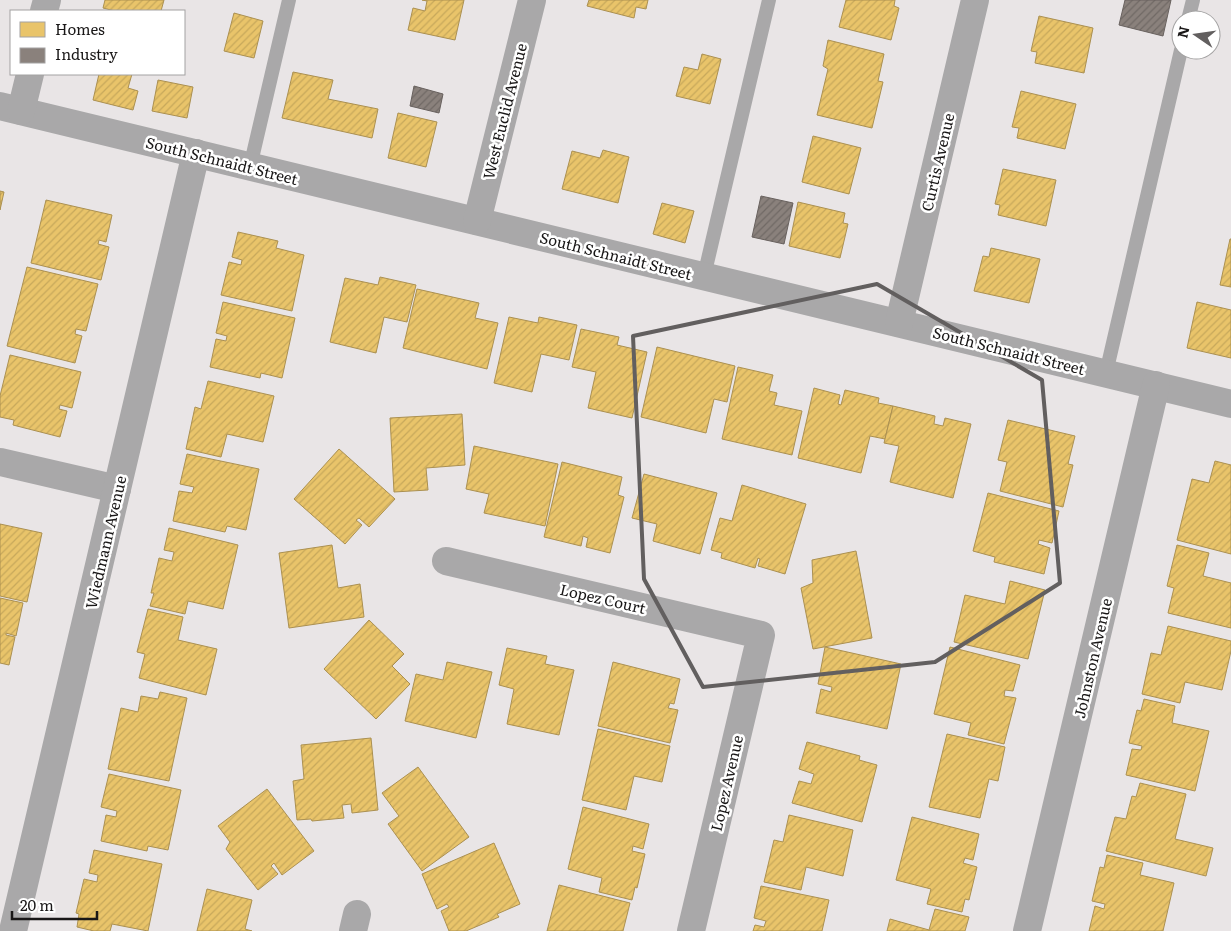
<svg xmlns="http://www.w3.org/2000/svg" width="1231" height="931" viewBox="0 0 1231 931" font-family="Literata,serif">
<defs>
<pattern id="homes-hatch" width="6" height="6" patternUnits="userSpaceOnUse" patternTransform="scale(1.25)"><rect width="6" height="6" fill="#e9c46a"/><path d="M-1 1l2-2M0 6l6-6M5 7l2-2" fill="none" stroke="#c7a85b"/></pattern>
<pattern id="industry-hatch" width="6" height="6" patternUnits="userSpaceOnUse" patternTransform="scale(1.25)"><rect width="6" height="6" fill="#8a817c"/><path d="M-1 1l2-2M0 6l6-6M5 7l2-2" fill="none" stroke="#706965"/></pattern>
</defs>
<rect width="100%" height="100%" fill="#e9e5e6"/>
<g fill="url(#homes-hatch)" stroke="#ab9051">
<path d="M105,0H164L161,11H115L103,8Z"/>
<path d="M422,0H464L455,40L408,30L413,8L425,11L427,1Z"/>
<path d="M589,0H648L646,9L636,7L634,18L587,6Z"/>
<path d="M846,0H895L894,6L899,8L891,40L839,27Z"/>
<path d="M234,13L263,21L254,58L224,51Z"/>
<path d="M1039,16L1093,28L1084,73L1035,63L1037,52L1031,51Z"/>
<path d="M828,40L884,54L878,81L883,82L872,128L817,115L828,69L823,66Z"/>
<path d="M702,54L721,59L710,104L676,96L684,67L698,70Z"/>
<path d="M293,72L333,80L328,99L378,109L372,138L282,118Z"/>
<path d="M99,74H132L128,88L138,91L133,110L93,100Z"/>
<path d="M158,80L193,87L187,118L152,111Z"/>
<path d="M1021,91L1076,104L1065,149L1017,138L1019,128L1012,127Z"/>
<path d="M398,113L437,122L426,167L388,158Z"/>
<path d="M813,136L861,148L849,194L802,182Z"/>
<path d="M603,150L629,157L618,203L562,189L572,151L600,158Z"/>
<path d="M1003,169L1056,180L1046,226L998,215L1000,205L995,204Z"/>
<path d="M0,191L4,192L0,210Z"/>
<path d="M46,200L112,215L106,242L99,240L98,244L109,247L101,280L31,263Z"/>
<path d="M798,202L845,213L843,223L848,224L840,258L789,246Z"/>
<path d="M662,203L694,211L685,243L653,234Z"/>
<path d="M238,232L278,241L276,248L304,255L292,311L221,295L229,262L241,265L242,260L232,257Z"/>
<path d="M1230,239H1231V287L1220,285Z"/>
<path d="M991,248L1040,259L1029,303L974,291L983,256L989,257Z"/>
<path d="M27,267L98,284L86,331L76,329L75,334L82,336L75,363L7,346Z"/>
<path d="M380,277L416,285L407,322L384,317L376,353L330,342L345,278L378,285Z"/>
<path d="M417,289L479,303L475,318L498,323L487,369L403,348Z"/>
<path d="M223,302L295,318L282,378L261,373L260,378L210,367L216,339L226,341L227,336L216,333Z"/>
<path d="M1197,302L1231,310V358L1187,348Z"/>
<path d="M509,317L538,323L539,317L577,325L569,360L541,354L532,392L494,383Z"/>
<path d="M581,329L619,337L617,345L647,352L632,418L588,408L596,372L572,367Z"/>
<path d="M657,347L735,366L727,402L714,399L706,433L641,417Z"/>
<path d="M10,355L81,372L72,408L60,405L59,409L67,411L60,437L13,425L14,420L0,417V396Z"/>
<path d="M738,367L773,375L769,391L777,393L774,405L802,411L792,455L722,439Z"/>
<path d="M208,381L274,396L263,442L227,434L221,457L186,449L195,407L201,409Z"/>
<path d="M814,388L840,395L838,404L841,405L845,390L879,398L878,403L893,406L885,439L870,436L861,473L798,458Z"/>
<path d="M893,406L935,416L934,424L943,426L945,418L971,424L953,498L890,482L899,446L884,443Z"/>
<path d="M462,414L465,465L426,468L428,490L394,492L390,418Z"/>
<path d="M1008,420L1075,436L1068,464L1073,465L1063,507L1000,491L1007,462L998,460Z"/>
<path d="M474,446L558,464L545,526L484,513L489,494L466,489Z"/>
<path d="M339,449L395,499L369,527L359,518L356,520L362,525L345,544L294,499Z"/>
<path d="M187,454L259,469L246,530L227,526L225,532L173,521L179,491L192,493L194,487L180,484Z"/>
<path d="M1215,461L1231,465V554L1177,540L1192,479L1209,483Z"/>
<path d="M562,462L622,477L618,495L624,497L610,553L586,547L588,538L583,536L581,546L544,537Z"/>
<path d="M644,474L717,493L700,554L653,541L657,524L632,518Z"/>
<path d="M742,485L806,504L785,574L758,566L760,559L758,558L755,568L721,558L722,553L711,550L720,518L732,521Z"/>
<path d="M988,493L1059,511L1052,543L1039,540L1038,544L1050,548L1044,574L994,562L995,557L973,551Z"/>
<path d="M0,524L42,533L27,602L0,596Z"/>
<path d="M169,528L238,545L223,609L188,601L185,614L150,606L154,593H151L159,558L172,561L174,552L164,550Z"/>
<path d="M332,545L338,588L360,584L364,617L289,628L279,553Z"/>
<path d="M1177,545L1209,553L1203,576L1231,583V628L1168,613L1174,588L1167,586Z"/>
<path d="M856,551L872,638L813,649L801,588L813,583L812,560Z"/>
<path d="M1010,581L1045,590L1028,659L954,642L965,595L1005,604Z"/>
<path d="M0,598L23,603L16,636L6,633V635L15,637L9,665L0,663Z"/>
<path d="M148,609L183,617L178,640L217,649L206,695L139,678L145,654L137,652Z"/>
<path d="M369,620L404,654L392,666L410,684L376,719L324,669Z"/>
<path d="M1168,626L1231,641V651L1222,690L1185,682L1180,703L1142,694L1151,653L1161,655Z"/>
<path d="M825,647L901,664L887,729L816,713L821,689L831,692L832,687L818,684Z"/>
<path d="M950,647L1020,665L1013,691L1005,690L1004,696L1016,698L1004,744L968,735L971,723L934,714Z"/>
<path d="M507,648L547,656L545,664L574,670L559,735L507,724L514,689L499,685Z"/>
<path d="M447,662L492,672L476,738L405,721L416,674L443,680Z"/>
<path d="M613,662L680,679L674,704L670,703L668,708L678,710L670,743L598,726Z"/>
<path d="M160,692L187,698L169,781L108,769L121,708L138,712L141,696L158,699Z"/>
<path d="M1144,699L1175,706L1172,723L1209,731L1195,791L1126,775L1132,749L1141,750L1142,746L1129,743L1137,710L1141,711Z"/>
<path d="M598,729L670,746L662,782L634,776L626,810L582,800Z"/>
<path d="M947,734L1005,747L998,781L989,779L980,818L929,807Z"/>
<path d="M371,738L378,810L352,813L351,804L342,805L344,818L312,821L311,819L297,820L293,781L304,779L301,745Z"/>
<path d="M807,742L860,756L859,760L877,765L862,822L792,803L799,781L811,784L814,774L799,769Z"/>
<path d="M418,767L469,837L422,871L388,824L399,816L382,793Z"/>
<path d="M109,774L181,790L168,850L148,846L147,851L101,841L106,815L116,817L117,811L101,807Z"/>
<path d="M1140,783L1186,794L1175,839L1213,848L1206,876L1106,851L1115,817L1126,819L1132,796L1136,797Z"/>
<path d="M267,789L314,851L282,875L274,863L271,866L278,874L258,890L226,849L230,842L218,826Z"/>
<path d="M583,807L649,824L643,849L633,846L632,851L645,854L637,888L635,887L632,900L599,892L602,878L568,869Z"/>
<path d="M789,815L853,830L843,876L806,867L801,890L764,882L774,840L783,842Z"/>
<path d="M912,817L979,834L973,860L965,858L963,863L977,867L969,900L965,899L962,912L927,904L931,889L896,880Z"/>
<path d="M494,843L520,904L497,914L499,917L466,931H449L441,911L449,907L447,904L437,909L422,874Z"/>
<path d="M94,850L162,864L148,931L112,924L110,931H94L77,927L79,914L76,913L84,879L97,882L98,875L89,873Z"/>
<path d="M1107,855L1143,863L1140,875L1174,883L1163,931H1089L1095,906L1104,909L1105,904L1092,901L1100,867L1104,868Z"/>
<path d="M559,885L630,903L623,931H547Z"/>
<path d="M761,886L829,900L822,931H753L755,925L764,927L766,921L754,918Z"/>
<path d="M207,889L252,900L245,929L252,931H197Z"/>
<path d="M935,909L969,917L965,931H887L890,919L929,930Z"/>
</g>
<g fill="url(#industry-hatch)" stroke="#68615e">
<path d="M1125,0H1171L1163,36L1119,25Z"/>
<path d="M414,86L443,94L439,113L410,106Z"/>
<path d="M761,196L793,203L784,244L752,237Z"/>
</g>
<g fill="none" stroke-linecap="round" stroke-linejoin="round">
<g stroke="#a9a8a9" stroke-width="14">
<path d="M1188,20L1193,0"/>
<path d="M250,167L289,0"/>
<path d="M704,276L769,0"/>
<path d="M1106,373L1181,50"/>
</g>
<g stroke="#a9a8a9" stroke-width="28">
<path d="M44,11L47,0"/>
<path d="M0,106L1231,404"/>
<path d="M21,111L30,74"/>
<path d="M477,221L532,0"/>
<path d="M899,323L975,0"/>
<path d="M0,462L117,489"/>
<path d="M446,561L761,635L691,931"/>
<path d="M13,931L196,153"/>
<path d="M353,931L357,914"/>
<path d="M1027,931L1156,385"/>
</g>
</g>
<path fill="none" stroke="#625f5f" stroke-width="4" stroke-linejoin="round" d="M877,284L1042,380L1060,583L935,662L703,687L644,579L633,336Z"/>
<g text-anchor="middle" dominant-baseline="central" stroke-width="5" stroke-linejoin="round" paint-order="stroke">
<g font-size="15" fill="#191717" stroke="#fff">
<text transform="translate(504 111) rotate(-76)">West Euclid Avenue</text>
<text transform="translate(222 160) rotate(14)">South Schnaidt Street</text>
<text transform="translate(937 162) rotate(-77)">Curtis Avenue</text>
<text transform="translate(616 255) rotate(14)">South Schnaidt Street</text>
<text transform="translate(1009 350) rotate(14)">South Schnaidt Street</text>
<text transform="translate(105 542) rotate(-77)">Wiedmann Avenue</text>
<text transform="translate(603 598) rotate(13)">Lopez Court</text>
<text transform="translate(1092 658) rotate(-77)">Johnston Avenue</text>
<text transform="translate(726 783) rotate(-77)">Lopez Avenue</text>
</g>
</g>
<rect x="10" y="10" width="175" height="65" fill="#ffffff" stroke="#a3a2a2"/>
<rect x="20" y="22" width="25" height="15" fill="#e9c46a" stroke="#a3a2a2"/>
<text x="55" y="35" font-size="15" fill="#191717">Homes</text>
<rect x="20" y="48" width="25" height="15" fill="#8a817c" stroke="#a3a2a2"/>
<text x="55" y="60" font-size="15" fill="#191717">Industry</text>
<g transform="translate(1196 35) rotate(283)"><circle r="24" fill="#ffffff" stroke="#a3a2a2"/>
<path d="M0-4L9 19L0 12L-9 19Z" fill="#625f5f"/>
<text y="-8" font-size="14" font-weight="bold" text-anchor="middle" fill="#191717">N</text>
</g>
<path d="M12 911v8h85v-8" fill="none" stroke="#191717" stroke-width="2.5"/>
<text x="20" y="911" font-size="15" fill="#191717" stroke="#ffffff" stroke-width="4" paint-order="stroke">20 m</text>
</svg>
